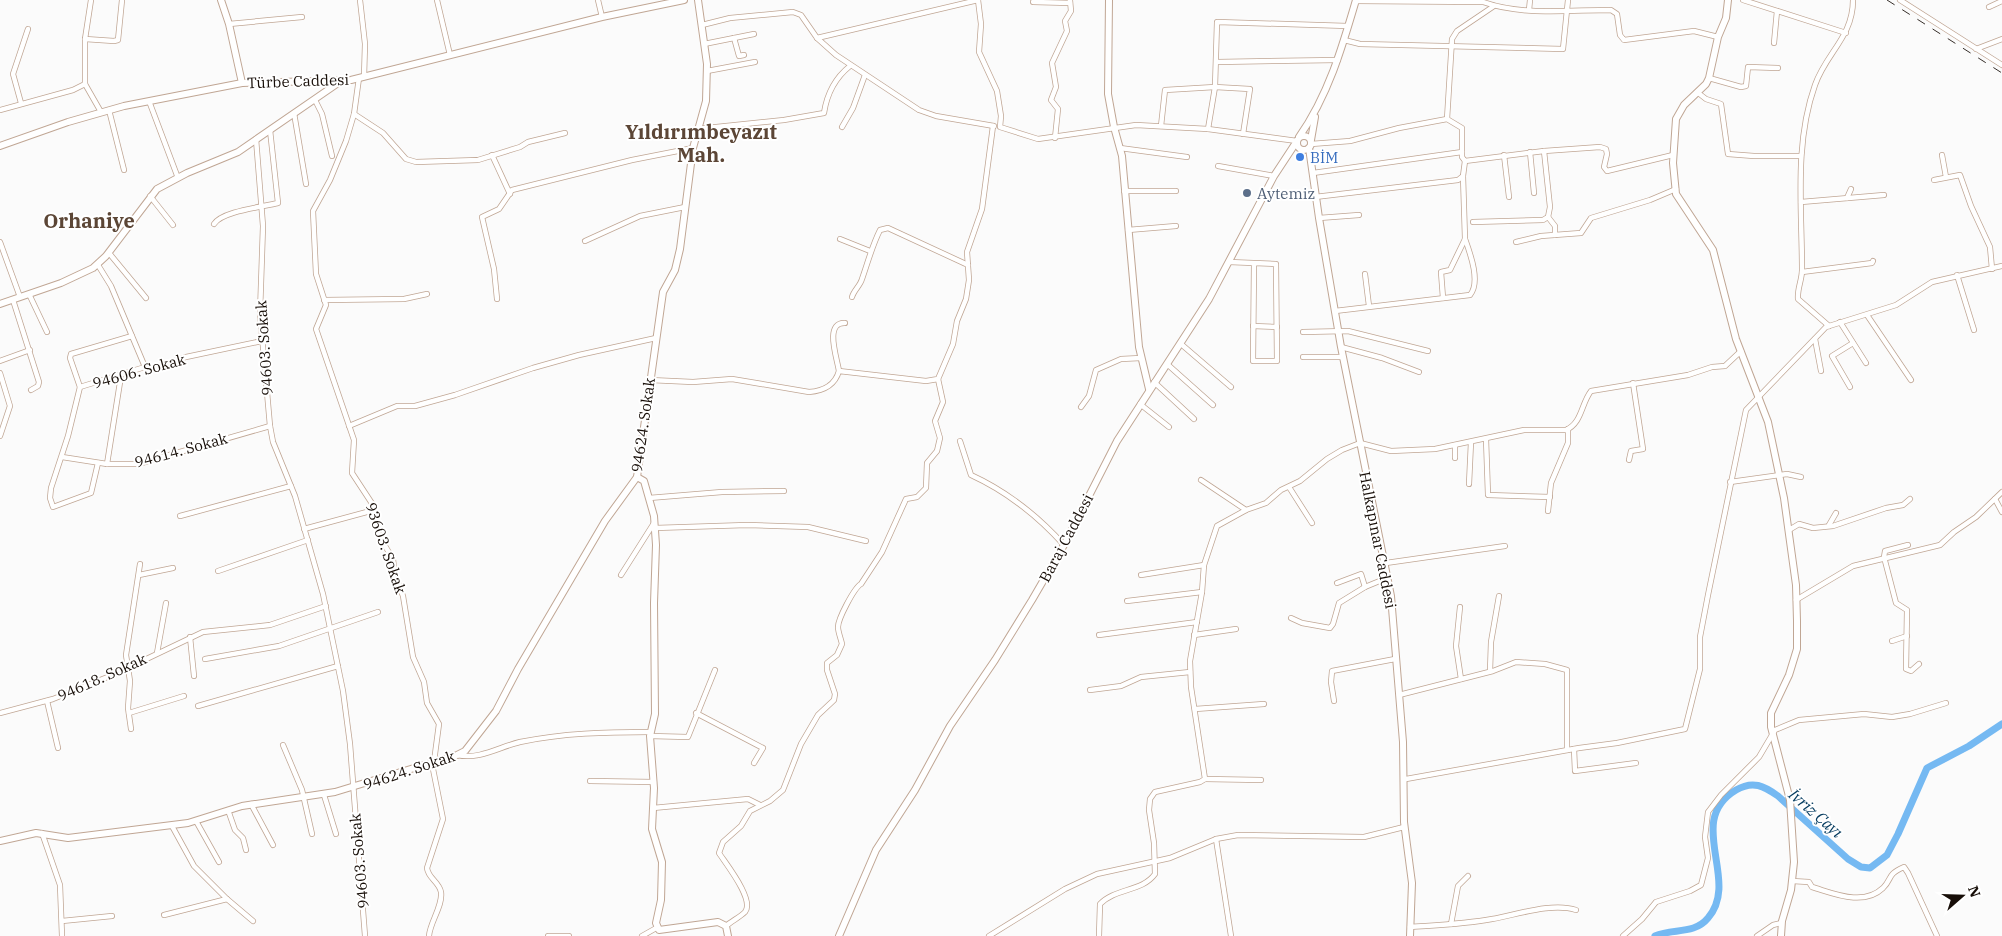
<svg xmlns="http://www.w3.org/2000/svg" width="2002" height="936" viewBox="0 0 2002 936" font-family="'IBM Plex Serif',serif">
<rect width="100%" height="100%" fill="#fbfbfb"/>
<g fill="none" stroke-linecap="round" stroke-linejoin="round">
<path stroke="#75b9f2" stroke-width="7" d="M1655,936C1673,928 1694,935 1708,918C1741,880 1684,821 1736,790C1753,780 1764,786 1778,796L1848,859L1861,867L1870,868L1887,855L1898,834L1927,768L1969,746L2002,724"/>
<g stroke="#c0a694" stroke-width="6">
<g id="street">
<path d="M91,0L85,39V84L101,112"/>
<path d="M360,0L365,44L364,77"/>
<path d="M437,0L450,55"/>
<path d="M598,0L602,17"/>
<path d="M978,0L981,24L979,52L997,91L1001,116L1000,127L1038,139L1136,125L1208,129L1297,141"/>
<path d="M1743,0L1846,33"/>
<path d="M1900,0L2002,65"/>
<path d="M1356,1L1483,2C1522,16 1570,10 1611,10L1617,14L1620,35L1624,40L1694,31L1718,37"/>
<path d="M1033,2L1070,3"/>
<path d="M1989,7L2002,1"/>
<path d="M1529,10L1530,0"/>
<path d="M229,24L302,17"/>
<path d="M702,25L730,18L793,12L801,15L817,38L836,55L919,110L936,116L994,126"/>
<path d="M734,38L739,56L744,55"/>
<path d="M817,38L978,0"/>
<path d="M85,39L114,41L118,40L122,0"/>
<path d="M1344,40L1360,44L1563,49L1568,0"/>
<path d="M1774,43L1777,11"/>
<path d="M704,44L754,34"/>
<path d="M1976,49L2002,39"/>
<path d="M1217,62L1338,60"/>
<path d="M707,71L755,62"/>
<path d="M359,78L354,114L346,141L330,180L313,211L316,274L326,305L316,329L354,440L352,473L373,505L379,536L393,559L395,575L403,596L413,657L424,682L427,703L439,724L433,769L443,819L427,868C428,878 439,882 441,892C443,906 430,922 429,936"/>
<path d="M1709,78L1741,87L1746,86L1748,67L1778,68"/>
<path d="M1697,92L1706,99L1721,104L1728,154L1754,156H1801"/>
<path d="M315,100L322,114L332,156"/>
<path d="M149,101L178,178"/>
<path d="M21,103L13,74L28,29"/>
<path d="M0,110L73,90L85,84"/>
<path d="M109,110L124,170"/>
<path d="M294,113L306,184"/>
<path d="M354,114L383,133L406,159L416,162L478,160L520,147L528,142L565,133"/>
<path d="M1447,119L1452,39L1457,31L1494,6"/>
<path d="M1161,126L1165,90L1215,87L1250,89L1243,134"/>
<path d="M842,127L853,108L865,75"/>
<path d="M697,129L784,120L824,113C827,93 835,78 850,66"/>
<path d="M1208,129L1215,87L1217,22L1348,26"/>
<path d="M1055,138L1058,109L1051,100L1056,87L1052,63L1067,31L1065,21L1071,11L1070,0"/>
<path d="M256,139L263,226L260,313L270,426L273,442L295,496L323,594L343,691L350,744L365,936"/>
<path d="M1311,144L1350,141L1399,128L1447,119L1462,128V157L1465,161L1544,151L1600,147L1606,149L1607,154L1604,167L1607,171L1673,155"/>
<path d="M1120,148L1187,157"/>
<path d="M1530,152L1534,193"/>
<path d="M492,155L510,194"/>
<path d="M1504,155L1509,197"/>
<path d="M1942,155L1946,177"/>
<path d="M1218,166L1274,176"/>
<path d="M1313,173L1462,152"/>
<path d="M1934,180L1960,175L1971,206L1990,247L1992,269"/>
<path d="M1124,191H1176"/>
<path d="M150,196L173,225"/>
<path d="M1315,197L1458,180L1463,176L1465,161"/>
<path d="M1847,198L1851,189"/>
<path d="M1801,202L1884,195"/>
<path d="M1548,217L1555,226V235"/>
<path d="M1319,218L1359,215"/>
<path d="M1473,222L1543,220L1548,217L1550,207L1544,151"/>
<path d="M214,224C222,211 263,207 278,203L270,130"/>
<path d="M1128,230L1176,226"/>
<path d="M840,239L870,251"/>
<path d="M585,241L640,216L685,207"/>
<path d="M0,242L20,297"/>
<path d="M1516,242L1541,236L1581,233L1591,218L1650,200L1676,189"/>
<path d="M109,253L146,298"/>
<path d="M1229,262L1276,264L1277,361H1253L1254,264"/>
<path d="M98,265L111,286L145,367"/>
<path d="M1802,272L1872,263L1873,261"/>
<path d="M1365,274L1369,306"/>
<path d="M1957,275L1974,330"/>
<path d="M29,294L47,332"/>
<path d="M852,297C854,290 860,286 862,279C868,262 872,246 880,230L888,228L968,265"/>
<path d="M1443,298L1441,272L1450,270L1465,239L1463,176"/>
<path d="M497,299L494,269L482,217L499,209L512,190L632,160L693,148"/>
<path d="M13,300L39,382L38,386L31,390"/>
<path d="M324,300L404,299L427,294"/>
<path d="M1335,311L1470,295C1481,282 1470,253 1465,239"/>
<path d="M1867,315L1911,380"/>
<path d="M1840,322L1866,363"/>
<path d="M1253,326L1277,327"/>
<path d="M1829,326L1798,299C1797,289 1802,280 1802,270C1802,208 1794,144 1815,85C1826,53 1853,37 1853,0"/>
<path d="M1303,332L1348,331L1428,351"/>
<path d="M1815,339L1821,371"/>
<path d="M1181,344L1231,387"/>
<path d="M1341,347L1382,358L1419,372"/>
<path d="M1303,357H1343"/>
<path d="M0,361L30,350"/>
<path d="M1167,364L1213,405"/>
<path d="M839,371C837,358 824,322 845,323"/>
<path d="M0,373L10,406L0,436"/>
<path d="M650,380L693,382L732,379L809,392C823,391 835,385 839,371L926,381L938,379L953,344L957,321L966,299L969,280L967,252L982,209L993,126"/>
<path d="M1154,382L1194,419"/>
<path d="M80,387L70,358L71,354L132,336"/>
<path d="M1850,387L1832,356L1853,343"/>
<path d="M1140,404L1169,427"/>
<path d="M1081,407L1089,396L1096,370L1121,359L1141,358"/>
<path d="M349,426L397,406H415L455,395L533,368L579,355L656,338"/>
<path d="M1486,439L1488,495L1550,497"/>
<path d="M960,441L971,475C1008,492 1037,515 1064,545"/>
<path d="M62,457L107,464H138L270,426"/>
<path d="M1455,458V445"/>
<path d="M1629,460L1631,451L1643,449L1633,383"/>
<path d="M98,463L91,493L53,507L50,498L51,488L68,436L80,387L145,367L153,368L186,357L262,341"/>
<path d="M107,464L121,376"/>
<path d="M1201,480L1246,510"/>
<path d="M1730,482L1787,474L1801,477"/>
<path d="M1469,484L1471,442"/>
<path d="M1289,487L1312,523"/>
<path d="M649,498L722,492L784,491"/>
<path d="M1995,499L2002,512"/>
<path d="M1548,511L1551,483L1568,443V429"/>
<path d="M180,516L291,486"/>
<path d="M1829,525L1836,513"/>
<path d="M655,528L747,525L808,527L866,541"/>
<path d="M304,529L374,510"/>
<path d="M1789,530L1799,524L1813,528L1833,526L1886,508L1903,505L1910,499"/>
<path d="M1908,545L1885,551L1884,557L1896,603L1907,610L1906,669L1911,671L1919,664"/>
<path d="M1386,563L1505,546"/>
<path d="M218,571L308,540"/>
<path d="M139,575L173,568"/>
<path d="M621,575L654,523"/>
<path d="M1141,575L1204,565"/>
<path d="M1337,583L1361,574L1365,587"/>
<path d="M1796,600L1853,566L1940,545L1954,532L1976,517L2002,492"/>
<path d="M1127,601L1202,592"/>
<path d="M1460,607L1456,646L1461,679"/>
<path d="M1291,618L1302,623L1330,628L1333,624L1339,603L1365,587L1382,580L1387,575"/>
<path d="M1099,635L1197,622"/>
<path d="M1194,635L1236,629"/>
<path d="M190,637L194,676"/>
<path d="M1892,641L1907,636"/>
<path d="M157,653L166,603"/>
<path d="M205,659L279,646L378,612"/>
<path d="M1490,671L1491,642L1499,596"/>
<path d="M1090,690L1121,686L1141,677L1190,672"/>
<path d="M1399,695L1493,671L1516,662L1545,664L1567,670V750"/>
<path d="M47,701L58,748"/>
<path d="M1334,701L1331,682L1332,671L1395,659"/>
<path d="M198,706L338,666"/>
<path d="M1195,709L1264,704"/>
<path d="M0,713L53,699L115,674L203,632L270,625L326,606"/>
<path d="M129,713L184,696"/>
<path d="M696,713L763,748L754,763"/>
<path d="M131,729L128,708L130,681L126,655L140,564"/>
<path d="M650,736L688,737L715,670"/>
<path d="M283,745L302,790L312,834"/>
<path d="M1574,749L1575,771L1636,763"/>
<path d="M457,755C480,760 499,747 520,742C564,733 606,732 650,732"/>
<path d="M1205,779L1261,780"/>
<path d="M1406,779L1579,748L1617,743L1685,729L1700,669V637L1708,595L1746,410L1826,327L1896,305L1932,282L2002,266"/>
<path d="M590,781L654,782"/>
<path d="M324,795L336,834"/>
<path d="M251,804L273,845"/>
<path d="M653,808L748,799L760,805"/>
<path d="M228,810L235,830L243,838L246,850"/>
<path d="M196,821L219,862"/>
<path d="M172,826L194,866L227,899L253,921"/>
<path d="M42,833L60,885L62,936"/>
<path d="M1216,839L1231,936"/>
<path d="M1792,881L1809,882L1812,887C1833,893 1863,907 1883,888C1893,878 1886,875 1904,867L1908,873L1937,936"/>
<path d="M164,915L227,899"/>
<path d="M62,921L112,916"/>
<path d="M1451,924L1458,886L1468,876"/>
<path d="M726,926C732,921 740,917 745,912C755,900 726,864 719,853L723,842L741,826L750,811L770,801L783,790L801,744L818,715L834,700L835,694L827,670V663L837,655L842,644C841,639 838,632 838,627C838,619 854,588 861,584L882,552L906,499L917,497L926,488L927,463L937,451L940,438L935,421L943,402L938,379"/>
<path d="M1410,927C1438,925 1465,924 1492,919C1516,915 1552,902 1576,910"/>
<path d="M548,936H569"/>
<path d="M642,936L658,927"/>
<path d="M989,936L1065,889L1097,874L1170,858L1216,839L1238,835L1364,837L1404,827"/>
<path d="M1099,936L1100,904C1115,888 1142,892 1155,874L1154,843L1149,810L1150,799L1155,792L1200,782L1205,779L1191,687L1190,661L1202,592L1204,565L1217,526L1246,510L1266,503L1281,490L1300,481L1327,459L1342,450L1360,443L1391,451L1435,449L1524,430H1566C1582,423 1581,404 1591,391L1688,375L1712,367L1725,366L1741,351"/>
<path d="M1623,936L1642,919L1656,902L1690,891L1701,885L1708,858L1705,837L1708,812L1721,795L1759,757L1775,730L1799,720L1864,714L1892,717L1910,714L1946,703"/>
<path d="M1757,936L1773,925L1781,923"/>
</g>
</g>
<g stroke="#c0a694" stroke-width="8">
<g id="secondary">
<path d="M221,0L229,24L242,83"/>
<path d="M1109,0L1108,94L1114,127L1122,156L1139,347L1149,389"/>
<path d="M1728,0L1726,18L1718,37L1709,78L1706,84L1684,105L1676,119L1673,163L1676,194L1713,250L1736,339L1768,422L1784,498L1796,585L1797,621V649L1789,675L1771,713V727L1790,800L1794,862L1791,890L1782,921L1781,936"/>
<circle cx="1304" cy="143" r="7"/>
<path d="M1299,137C1328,96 1342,48 1356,0"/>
<path d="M1311,140L1315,117"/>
<path d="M0,146L68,122L124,106L242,83L351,80L602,17L684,0"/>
<path d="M1309,148L1319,218L1341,347L1391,596L1403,742L1404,822L1412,883L1410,936"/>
<path d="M0,304L61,283L93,268L106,256L157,189L187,173L238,152L341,81"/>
<path d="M637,477L644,481L654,516L656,545L654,603L655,714L650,736L654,788L652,829L662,862L661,900L656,923L659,930L718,922L726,926L728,936"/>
<path d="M0,841L36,833L68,838L188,823L242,806L335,792L457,755L465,751L496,711L518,669L605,521L637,477L663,292L675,270L680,249L693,148L706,101L707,64L698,0"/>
<path d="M839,936L876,850L915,790L950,726L995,660L1032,600L1064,545L1117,441L1209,299L1274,176L1297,141"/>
</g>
</g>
<use href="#street" stroke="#fff" stroke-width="4.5"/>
<use href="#secondary" stroke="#fff" stroke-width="6"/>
<path stroke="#362e29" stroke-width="1" stroke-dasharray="9 9" stroke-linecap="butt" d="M1887,0L2002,73"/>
</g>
<circle fill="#3f7fe0" stroke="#fff" stroke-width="2" cx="1300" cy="157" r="5"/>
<circle fill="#5c6f8a" stroke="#fff" stroke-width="2" cx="1247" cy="193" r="5"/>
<g text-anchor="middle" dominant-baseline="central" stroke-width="4" stroke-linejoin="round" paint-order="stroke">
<g font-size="15" fill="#170e08" stroke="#fff">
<text transform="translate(298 81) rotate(-2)">Türbe Caddesi</text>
<text transform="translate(264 348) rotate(-94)">94603. Sokak</text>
<text transform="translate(139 371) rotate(-15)">94606. Sokak</text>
<text transform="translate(643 425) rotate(-82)">94624. Sokak</text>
<text transform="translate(181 450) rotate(-15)">94614. Sokak</text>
<text transform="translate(1066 538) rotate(-62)">Baraj Caddesi</text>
<text transform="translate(1378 540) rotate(79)">Halkapınar Caddesi</text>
<text transform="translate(386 548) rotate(71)">93603. Sokak</text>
<text transform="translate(102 677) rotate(-24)">94618. Sokak</text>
<text transform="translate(409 770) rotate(-18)">94624. Sokak</text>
<text transform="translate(359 861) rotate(-95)">94603. Sokak</text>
</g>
<g font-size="15" fill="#366cbe" stroke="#fff" text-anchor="start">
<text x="1310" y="157">BİM</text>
</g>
<g font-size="15" fill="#4e5e75" stroke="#fff" text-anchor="start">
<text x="1257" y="193">Aytemiz</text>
</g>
<g font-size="16" font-style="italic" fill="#053b5f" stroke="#fff">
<text transform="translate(1816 813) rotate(41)">İvriz Çayı</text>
</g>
<g font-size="20" font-weight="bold" fill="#5c4636" stroke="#fff">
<text x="701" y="131">Yıldırımbeyazıt<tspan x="701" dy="23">Mah.</tspan></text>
<text x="89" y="220">Orhaniye</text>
</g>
</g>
<g transform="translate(1962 896) rotate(70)" stroke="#ffffff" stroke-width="4" paint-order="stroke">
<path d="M0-4L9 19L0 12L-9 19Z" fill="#170e08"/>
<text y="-8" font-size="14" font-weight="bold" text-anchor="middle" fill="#170e08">N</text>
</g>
</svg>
